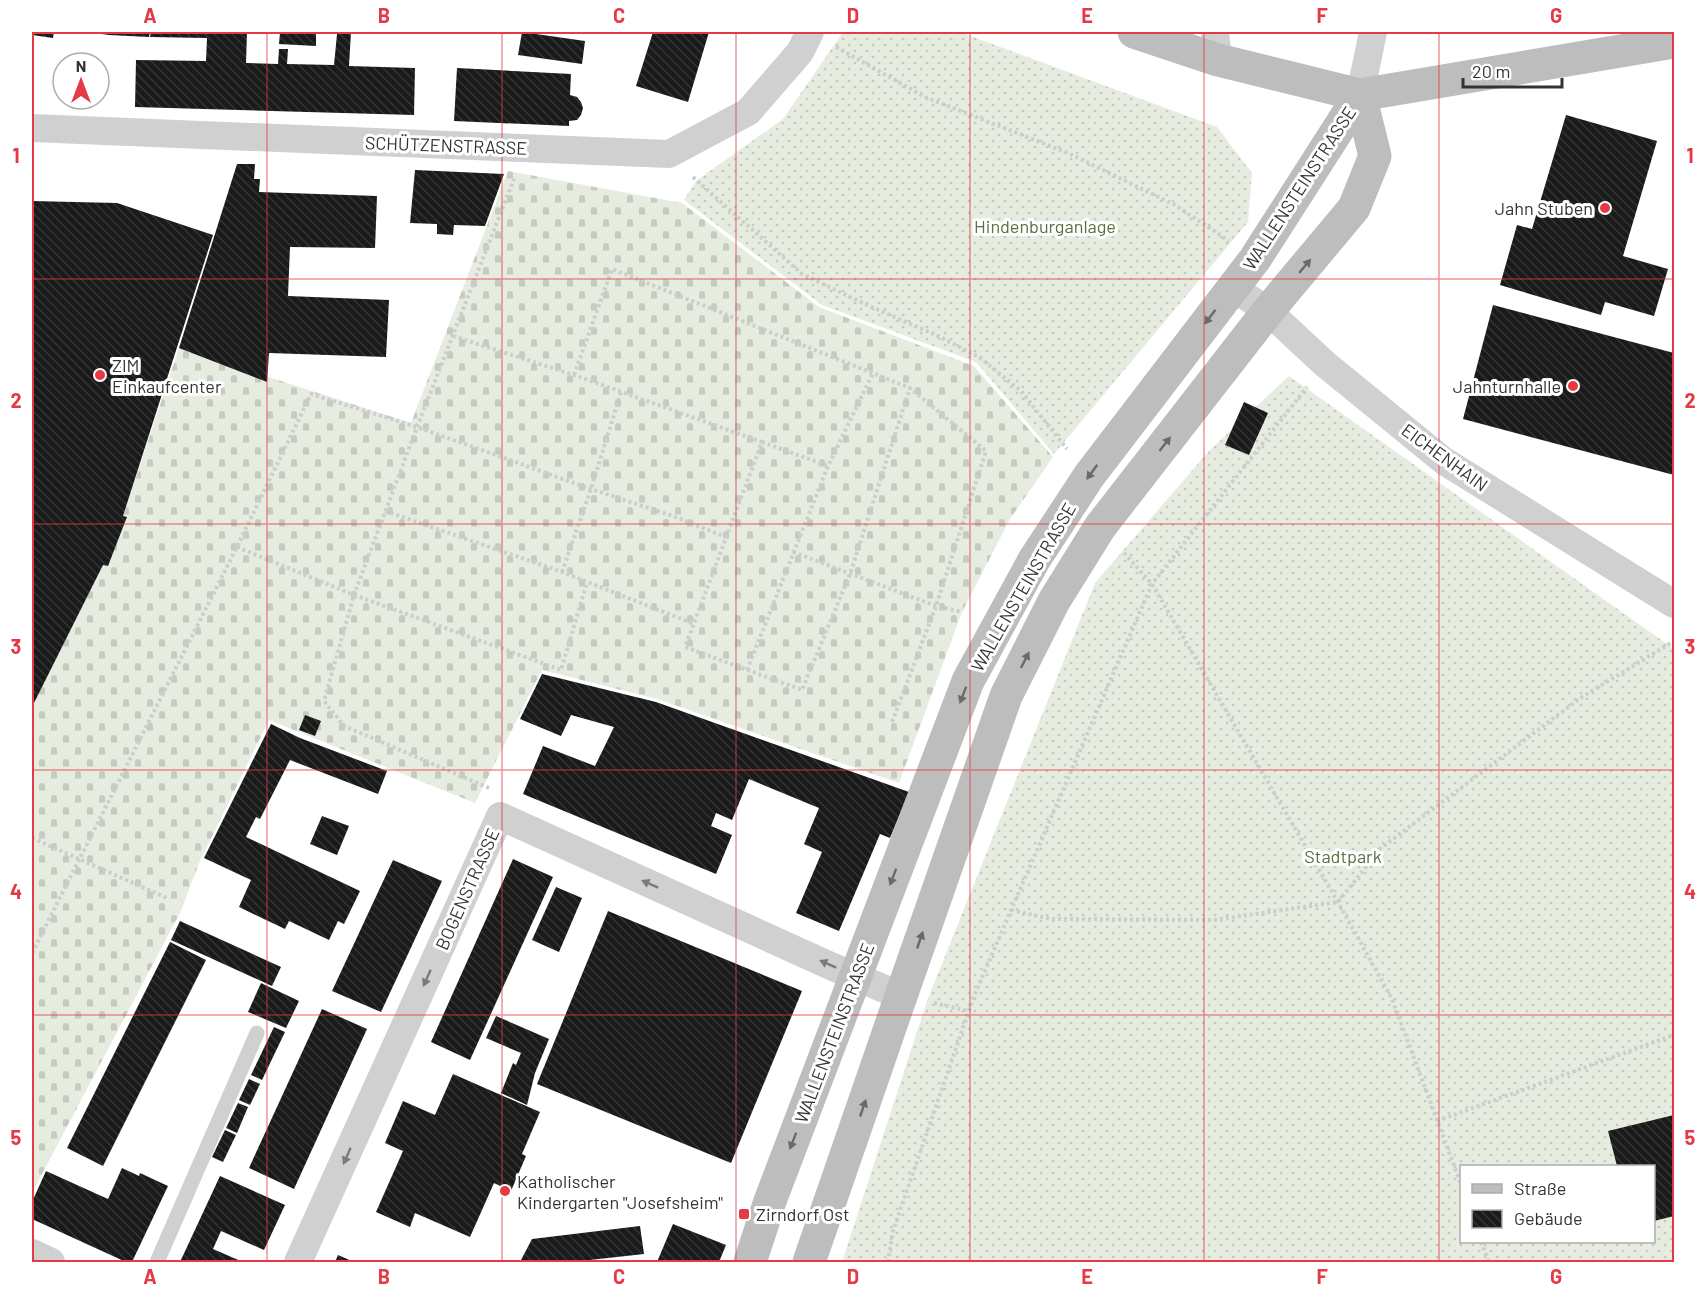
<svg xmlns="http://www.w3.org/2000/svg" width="1706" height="1294" viewBox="0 0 1706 1294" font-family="Barlow,sans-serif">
<defs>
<pattern id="grass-dots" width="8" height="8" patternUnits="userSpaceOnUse" patternTransform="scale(1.5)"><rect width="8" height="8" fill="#e6ecdf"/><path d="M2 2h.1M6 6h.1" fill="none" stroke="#c6cbc0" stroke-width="1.8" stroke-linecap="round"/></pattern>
<pattern id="cemetery-stones" width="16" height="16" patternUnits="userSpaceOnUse" patternTransform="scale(1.5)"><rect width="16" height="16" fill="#e6ecdf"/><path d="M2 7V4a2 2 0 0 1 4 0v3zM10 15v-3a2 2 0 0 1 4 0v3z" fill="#c6cbc0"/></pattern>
<pattern id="building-back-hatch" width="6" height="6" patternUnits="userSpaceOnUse" patternTransform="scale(1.5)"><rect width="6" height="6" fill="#1a1a1a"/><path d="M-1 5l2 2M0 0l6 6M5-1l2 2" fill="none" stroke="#333"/></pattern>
</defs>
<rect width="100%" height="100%" fill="#fff"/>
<g fill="url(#grass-dots)" fill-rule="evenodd">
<path d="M843,32H960L1217,127L1252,173L1248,222L1054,454L976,362L822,305L684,200L696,181L783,119Z"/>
<path d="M1289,376L1674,649V1262H842L927,1001L1095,583L1209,451ZM1462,1166H1654V1242H1462Z"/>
</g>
<path fill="url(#cemetery-stones)" d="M508,171L682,203L819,307L974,366L1053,457L1010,519L962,612L899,783L657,699L542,670L475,803L269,720L199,863L181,911L32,1193V707L103,565H108L127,518L123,516L179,348L411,423Z"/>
<g fill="url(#building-back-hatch)">
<path d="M32,32H54L53,38L32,35Z"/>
<path d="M94,32H150L149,37L109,35L94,33Z"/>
<path d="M151,32H247L246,63L278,64L279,49H288L287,64L334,65L337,34H334V32H351L349,66L415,68L414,115L135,107L136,60L206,61L207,38L150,37Z"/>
<path d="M280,32H316V46L279,44Z"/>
<path d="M522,32L585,41L582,64L518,55Z"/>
<path d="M653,32H709L688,102L636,86Z"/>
<path d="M457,68L571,74L570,95L577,97L581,102L583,108L581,115L577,120L569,121V126L454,121Z"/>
<path d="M1566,115L1657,141L1623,256L1668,269L1654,316L1605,302L1601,315L1500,285L1517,225L1532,229Z"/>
<path d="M237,164H255L254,179H260L259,192L377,196L375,248L290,247L288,296L389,300L386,357L269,353L267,382L179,348Z"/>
<path d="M415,170L504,174L485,226L454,225L453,235L437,234V224L410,223Z"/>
<path d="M32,201L117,203L213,235L123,516L127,517L108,566L103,565L32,707Z"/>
<path d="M1493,305L1674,353V475L1463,419Z"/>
<path d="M1244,402L1268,413L1249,455L1225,445Z"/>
<path d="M542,674L656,702L909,792L890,838L880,834L839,931L796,913L822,852L804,844L819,808L749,779L732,820L716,813L711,826L732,835L716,874L523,794L543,746L595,766L614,727L571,715L561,736L520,719Z"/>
<path d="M305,715L321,721L315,736L299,730Z"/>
<path d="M271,724L300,738L387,771L378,794L290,760L260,819L256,817L246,837L360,891L344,924L338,921L329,940L289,921L285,929L239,907L251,880L204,858Z"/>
<path d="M322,816L349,826L337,855L310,844Z"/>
<path d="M513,859L553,877L470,1060L431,1042Z"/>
<path d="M393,860L442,881L381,1012L332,991Z"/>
<path d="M556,887L582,898L559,952L532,940Z"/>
<path d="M608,911L802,991L731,1163L537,1084Z"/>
<path d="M180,921L281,967L272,986L171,940Z"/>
<path d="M170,942L206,960L103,1166L67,1148Z"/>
<path d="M261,983L299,1001L286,1028L248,1012Z"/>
<path d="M322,1009L367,1029L294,1189L249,1168Z"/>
<path d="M496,1016L549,1039L535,1073L527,1105L501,1093L513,1063L516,1065L521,1053L486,1038Z"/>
<path d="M274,1027L285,1032L262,1080L251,1075Z"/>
<path d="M453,1074L540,1112L522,1154L526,1156L511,1191L494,1183L470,1237L415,1213L410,1227L376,1212L403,1151L385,1143L403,1101L435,1115Z"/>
<path d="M249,1079L260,1084L250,1105L239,1100Z"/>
<path d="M238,1103L248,1107L237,1133L226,1128Z"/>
<path d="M1674,1115V1216L1654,1221V1166H1617L1608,1131Z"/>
<path d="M225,1130L236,1135L223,1162L212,1157Z"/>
<path d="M122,1168L139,1176L140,1173L168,1186L132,1262H126L32,1219V1202L46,1171L108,1199Z"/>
<path d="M220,1176L285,1205L264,1250L221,1231L213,1249L243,1262H180Z"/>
<path d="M673,1224L726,1245L719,1262H657Z"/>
<path d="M640,1226L644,1254L572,1262H520L532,1239Z"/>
<path d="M338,1255L354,1262H335Z"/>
</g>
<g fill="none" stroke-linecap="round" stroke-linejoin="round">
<g stroke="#cdcdcd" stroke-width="4" stroke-dasharray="3 3" stroke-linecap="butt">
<path d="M836,47L925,97L1068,153L1175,205L1229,241"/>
<path d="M693,177L802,274L867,305L936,335L979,357L1021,391L1067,449"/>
<path d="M453,336L574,375L762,442L685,647L802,690L850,574L910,388"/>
<path d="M574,375L612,269L910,388L986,451L936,606L892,722"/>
<path d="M762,442L828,466"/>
<path d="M385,511L562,572L694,624"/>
<path d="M237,547L354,595L417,427L514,179"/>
<path d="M793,552L936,606L962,612"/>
<path d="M1124,553L1152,584L1338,902L1392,999L1462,1187"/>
<path d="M562,572L591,489L621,392"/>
<path d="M747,670L828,466L873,373"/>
<path d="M489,788L344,726L324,701L354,595L561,670L587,582"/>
<path d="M32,838L169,899"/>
<path d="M1011,910L1051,919L1214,920L1338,902L1381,848L1579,699L1674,641"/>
<path d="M32,953L237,547L311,394L417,427L591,489L670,515L726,537"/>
<path d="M934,1003L969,1011"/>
<path d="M1437,1121L1674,1035"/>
<path d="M1481,1242L1489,1262"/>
<path d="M888,1262L893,1231L974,996L1152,584L1307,387"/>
<path d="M1669,1262L1674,1261"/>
</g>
<path stroke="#d0d0d0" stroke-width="15" d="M157,1262L257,1033"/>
<g stroke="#d0d0d0" stroke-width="28">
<path d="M1215,32L1218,60"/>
<path d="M1360,95L1373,32"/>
<path d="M32,128L669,154L748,112L800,52L810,32"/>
<path d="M1232,287L1268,311L1325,364L1444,461L1674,604"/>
<path d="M32,1253L51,1262"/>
<path d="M298,1262L500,816L833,967L901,996"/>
</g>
<g stroke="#bdbdbd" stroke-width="33">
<path d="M1134,32L1218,60L1360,95L1674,42"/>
<path d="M750,1262L770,1201L968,681L1034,560L1089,476L1255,259L1360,95"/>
<path d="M809,1262L901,996L1006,696L1054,601L1100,527L1268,311L1354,208L1375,156L1360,95"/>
</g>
</g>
<defs><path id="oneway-solid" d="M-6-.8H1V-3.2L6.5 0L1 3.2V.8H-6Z" transform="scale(1.5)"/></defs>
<g fill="#6a6a6a">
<use href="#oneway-solid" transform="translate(1305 266) rotate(-50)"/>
<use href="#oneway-solid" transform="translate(1210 317) rotate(127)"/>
<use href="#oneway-solid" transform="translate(1165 444) rotate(-52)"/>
<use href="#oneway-solid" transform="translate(1092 472) rotate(126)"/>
<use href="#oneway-solid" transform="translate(1025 660) rotate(-63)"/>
<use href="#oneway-solid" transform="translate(963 695) rotate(111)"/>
<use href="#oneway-solid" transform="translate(893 877) rotate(111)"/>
<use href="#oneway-solid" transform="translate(920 940) rotate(-71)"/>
<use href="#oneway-solid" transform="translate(863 1108) rotate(-71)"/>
<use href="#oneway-solid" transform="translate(793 1141) rotate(111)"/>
</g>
<g fill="#7a7a7a">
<use href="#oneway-solid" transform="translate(650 884) rotate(-156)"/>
<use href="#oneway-solid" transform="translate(828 964) rotate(-156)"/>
<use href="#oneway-solid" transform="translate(427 978) rotate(114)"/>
<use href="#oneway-solid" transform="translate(347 1156) rotate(114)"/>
</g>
<path fill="none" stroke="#e63946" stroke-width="1.5" stroke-opacity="0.55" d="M267,32V1262M502,32V1262M736,32V1262M970,32V1262M1204,32V1262M1439,32V1262M32,279H1674M32,524H1674M32,770H1674M32,1015H1674"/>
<g fill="#e63946" stroke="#fff" stroke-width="2">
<circle cx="1605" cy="208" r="6"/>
<circle cx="100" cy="375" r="6"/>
<circle cx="1573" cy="386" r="6"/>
<circle cx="505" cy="1191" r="6"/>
<rect x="738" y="1208" width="12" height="12" rx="3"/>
</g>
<g text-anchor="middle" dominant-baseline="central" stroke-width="6" stroke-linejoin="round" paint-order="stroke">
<g font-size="18" fill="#333" stroke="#fff">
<text transform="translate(446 145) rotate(2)">SCHÜTZENSTRASSE</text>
<text transform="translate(1299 188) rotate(-57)">WALLENSTEINSTRASSE</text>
<text transform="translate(1445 457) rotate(36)">EICHENHAIN</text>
<text transform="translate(1023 587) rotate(-60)">WALLENSTEINSTRASSE</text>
<text transform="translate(467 889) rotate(-66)">BOGENSTRASSE</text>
<text transform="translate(834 1033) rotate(-69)">WALLENSTEINSTRASSE</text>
</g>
<g font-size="18" fill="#333" stroke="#fff" text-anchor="start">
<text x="1593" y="208" text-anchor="end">Jahn Stuben</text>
<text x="112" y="365">ZIM<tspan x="112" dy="21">Einkaufcenter</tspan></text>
<text x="1561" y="386" text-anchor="end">Jahnturnhalle</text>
<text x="517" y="1181">Katholischer<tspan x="517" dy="21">Kindergarten "Josefsheim"</tspan></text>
<text x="756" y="1214">Zirndorf Ost</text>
</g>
<g font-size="18" fill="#56703f" stroke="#fff">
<text x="1045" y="226">Hindenburganlage</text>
<text x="1343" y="856">Stadtpark</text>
</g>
</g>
<rect width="1706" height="1294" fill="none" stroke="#ffffff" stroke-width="66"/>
<rect x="1460" y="1165" width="195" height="78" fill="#ffffff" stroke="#adadad" stroke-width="1.5"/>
<rect x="1472" y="1184" width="30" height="9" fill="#bdbdbd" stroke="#adadad" stroke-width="1.5"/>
<text x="1514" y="1195" font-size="18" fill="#333333">Straße</text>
<rect x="1472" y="1210" width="30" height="18" fill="url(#building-back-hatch)" stroke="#adadad" stroke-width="1.5"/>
<text x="1514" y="1225" font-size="18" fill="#333333">Gebäude</text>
<g transform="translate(81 81)"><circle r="28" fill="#ffffff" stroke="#adadad" stroke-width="1.5"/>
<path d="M0-4.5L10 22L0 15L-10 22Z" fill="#e63946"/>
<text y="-9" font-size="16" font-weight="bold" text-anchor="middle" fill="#333333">N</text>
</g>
<path d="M1463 78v9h99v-9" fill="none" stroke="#333333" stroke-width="3"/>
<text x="1472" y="78" font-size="18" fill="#333333" stroke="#ffffff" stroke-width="4.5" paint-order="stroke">20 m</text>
<rect x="33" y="33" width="1640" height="1228" fill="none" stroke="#e63946" stroke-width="2"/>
<g font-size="20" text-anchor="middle" font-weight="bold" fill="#e63946">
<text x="150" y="23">A</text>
<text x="384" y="23">B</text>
<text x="619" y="23">C</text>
<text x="853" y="23">D</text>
<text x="1087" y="23">E</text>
<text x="1322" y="23">F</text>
<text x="1556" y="23">G</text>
<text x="16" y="163">1</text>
<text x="1690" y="163">1</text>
<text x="16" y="408">2</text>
<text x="1690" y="408">2</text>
<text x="16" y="654">3</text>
<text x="1690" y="654">3</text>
<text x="16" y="899">4</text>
<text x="1690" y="899">4</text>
<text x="16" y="1145">5</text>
<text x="1690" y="1145">5</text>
<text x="150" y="1284">A</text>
<text x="384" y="1284">B</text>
<text x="619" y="1284">C</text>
<text x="853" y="1284">D</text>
<text x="1087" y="1284">E</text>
<text x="1322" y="1284">F</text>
<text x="1556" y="1284">G</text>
</g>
</svg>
